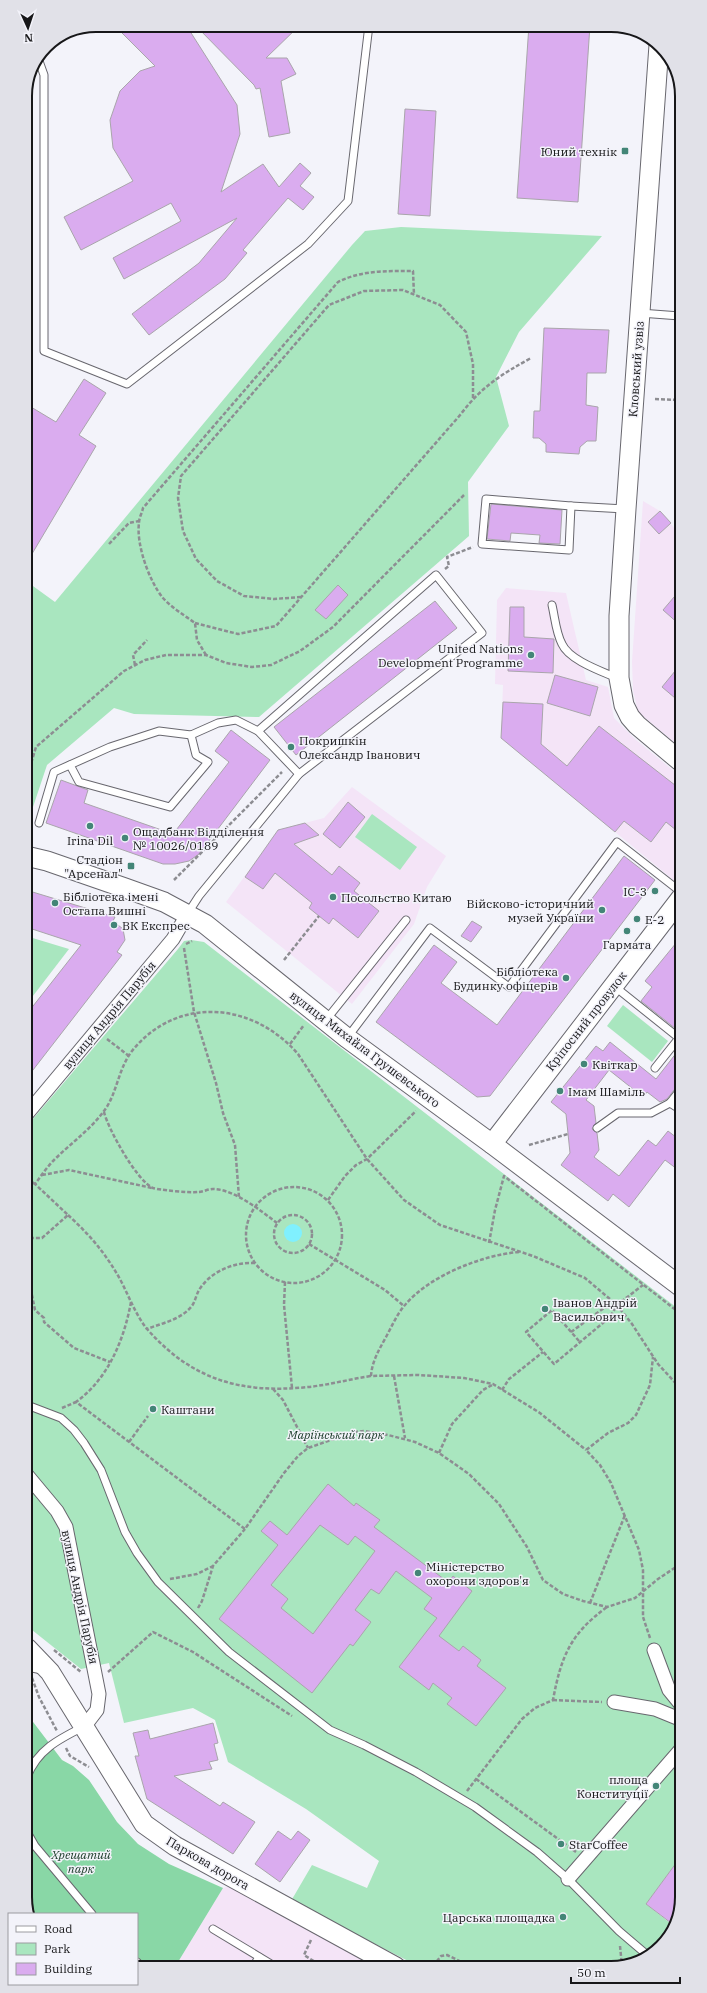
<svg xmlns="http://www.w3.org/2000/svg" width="707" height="1993" viewBox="0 0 707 1993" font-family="'IBM Plex Serif',serif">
<rect width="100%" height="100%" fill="#f3f3fa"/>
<g fill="#f4e4f7">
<path d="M25,166H27L33,318L25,341Z"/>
<path d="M643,501L660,511L680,535V747L638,712L633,690L632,662Z"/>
<path d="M506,588L566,593L586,680L608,687L614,718L635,739L680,776L681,879L677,883L501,738L503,685L495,684L497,600Z"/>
<path d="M352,787L446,856L427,887L414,924L352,1004L226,902L278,830L324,818Z"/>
<path d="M234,1885L381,1967H175L223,1888Z"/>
</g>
<g fill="#a9e6bf">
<path d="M401,227L602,236L519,332L496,377L509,426L468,482L469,536L259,717L134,714L114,708L47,765L28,822H26V581L55,602L352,245L365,231Z"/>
<path d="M372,814L417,847L400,870L355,837Z"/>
<path d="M26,936L69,949L26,1005Z"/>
<path d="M191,940L204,942L681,1311L682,1855L646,1904L670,1923L675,1917L667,1940L629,1966H418L291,1901L312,1865L367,1888L379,1861L306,1809L228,1762L215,1720L193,1708L124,1723L109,1663L81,1669L27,1626V1195C38,1179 30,1172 27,1156C25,1147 26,1136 26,1127L178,949L184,941Z"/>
<path d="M623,1005L668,1041L652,1062L607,1026Z"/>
</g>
<path fill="#89d7a6" d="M27,1714L62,1760L73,1766L89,1780L117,1822L138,1844L169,1864L223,1888L175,1967L137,1968V1914H27Z"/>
<circle fill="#80f0fe" cx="293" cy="1233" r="9"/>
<g fill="#daacef" stroke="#a9a5ab" fill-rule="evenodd">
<path d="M114,25H186L237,105L240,134L221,192L263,164L279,187L300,163L311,173L300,186L314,197L303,210L288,198L243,250L247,253L225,279L149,335L132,314L199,263L237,218L124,279L113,258L181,221L171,203L81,250L64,217L133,181L113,148L110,120L120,91L140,71L155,66Z"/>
<path d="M195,25H300L266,58H287L296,74L281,81L290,133L269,137L260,88L256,89L254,85Z"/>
<path d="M529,25H590L578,202L517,198Z"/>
<path d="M405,109L436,111L430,216L398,214Z"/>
<path d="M544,328L609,330L606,373H587L586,405L598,407L596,441H587L580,447L579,454L546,452V444L539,438H533L534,411H540Z"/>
<path d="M84,379L106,393L79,435L96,446L26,564V404L56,422Z"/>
<path d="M491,504L562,510L560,544L539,543L540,535L511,533L510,541L487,539Z"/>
<path d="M660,511L671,523L659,534L648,522Z"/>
<path d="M338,585L348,595L326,619L315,610Z"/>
<path d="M680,590V625L663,610Z"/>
<path d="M435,601L457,628L296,755L274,727Z"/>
<path d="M510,607H524V637L554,639L553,673L508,671Z"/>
<path d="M680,665V692L675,698L662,687Z"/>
<path d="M555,675L598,687L590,716L547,703Z"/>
<path d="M503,702L543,704L541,744L567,766L599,726L680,789L681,834L666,822L651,842L624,821L615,832L501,738Z"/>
<path d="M231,730L270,760L199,854L189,861L175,864H163L46,823L61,780L88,790L84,803L173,834L229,762L215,751Z"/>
<path d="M348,802L365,817L340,848L323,834Z"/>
<path d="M305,823L319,835L294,844L332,875L339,866L360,883L354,891L379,911L358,938L333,918L329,924L309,908L312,903L275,873L263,889L245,877L278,830Z"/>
<path d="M624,856L655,880L490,1096L477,1097L376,1022L434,945L457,962L441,983L497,1025Z"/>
<path d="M26,890L115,917L113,921L123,929L125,940L117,952L122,955L26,1079V1015L81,945L26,927Z"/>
<path d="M472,921L482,927L471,942L461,936Z"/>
<path d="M681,937V1033L641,1001L652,987L645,981Z"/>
<path d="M610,1042L656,1079L681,1047V1081L667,1099L660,1102L647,1092L643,1097L609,1070L586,1100L594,1106L596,1123L592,1129L597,1133L599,1150L594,1157L619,1176L648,1140L656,1146L668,1131L681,1141V1172L665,1160L629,1207L613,1194L608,1201L561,1165L570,1153L566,1114L551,1102L596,1046L603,1051Z"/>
<path d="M328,1484L354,1506L356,1503L380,1520L374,1527L448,1582L453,1576L472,1591L439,1636L459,1651L463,1646L481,1660L477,1666L506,1688L476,1726L447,1704L452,1698L433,1683L429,1690L399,1667L437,1618L424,1609L432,1598L396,1571L379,1594L371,1589L355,1610L371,1622L353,1646L350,1644L312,1693L219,1619L278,1545L261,1531L270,1521L287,1535ZM320,1525L348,1545L355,1536L375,1551L313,1634L281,1608L288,1599L271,1585Z"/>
<path d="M213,1723L218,1743L214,1744L218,1760L209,1762L212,1769L174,1776L220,1806L223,1802L255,1822L233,1854L147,1799L135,1756H139L133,1733L148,1730L150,1739Z"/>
<path d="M278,1831L291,1840L298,1831L310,1840L280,1882L255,1864Z"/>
<path d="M682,1855V1897L675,1917L671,1923L646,1904Z"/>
</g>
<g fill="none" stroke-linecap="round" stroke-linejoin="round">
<g stroke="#68676e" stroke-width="9">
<g id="lane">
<path d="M39,61L44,75V351L127,384L308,244L348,201L369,25"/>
<path d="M640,313L680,316"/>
<path d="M486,499L571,506L569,550L482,544Z"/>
<path d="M571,506L625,509"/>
<path d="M552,605C555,618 556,633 562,644C569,660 601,671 617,678"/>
<path d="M70,765L79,782L170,807L208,762L196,755L191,735"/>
<path d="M39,823L54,772L110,747L159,731L191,735L218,723L236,720L258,731L299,774"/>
<path d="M188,913L199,896L299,774L482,633L436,575L258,731"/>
<path d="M614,986L679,1038L655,1068"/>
<path d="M326,1020L406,920"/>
<path d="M347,1038L430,928L509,987L617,842L681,892"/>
<path d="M670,1103L681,1110"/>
<path d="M597,1128L618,1113H651L670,1103L681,1089"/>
<path d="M27,1405L61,1418L74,1430L84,1443L101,1470L125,1532L137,1553L158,1582L229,1652L330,1730L364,1745L416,1772L475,1807L537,1852L568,1879L619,1931L646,1954"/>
<path d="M27,1667L42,1670"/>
<path d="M27,1777C37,1750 59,1739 83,1727"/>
<path d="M27,1832L35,1846L92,1914"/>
<path d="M213,1929L276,1967"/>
<path d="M137,1962L142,1968"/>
<path d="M253,1967L259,1957"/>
</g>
</g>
<g stroke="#68676e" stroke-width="15">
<g id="street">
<path d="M26,1115L173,939L188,913"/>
<path d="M27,1475L57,1511L66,1527L99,1694L97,1710L84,1727"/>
<path d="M654,1650L669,1690L682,1706"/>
<path d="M614,1702L655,1709L682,1720"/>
<path d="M568,1879L682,1748"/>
</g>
</g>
<g stroke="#68676e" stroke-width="21">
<g id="secondary">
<path d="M659,45L626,509L619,616V678L624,705L630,717L637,725L680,761"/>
<path d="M26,856L47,861L125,888L164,902L205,924L347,1038L492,1144L681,1287"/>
<path d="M492,1144L681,898"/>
<path d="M27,1648L50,1672L144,1824L175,1846L396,1967"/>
</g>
</g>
<g stroke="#8d8d92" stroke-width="2.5" stroke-dasharray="4 2" stroke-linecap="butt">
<path d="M655,399L680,400"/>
<path d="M109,544L129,523L139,521"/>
<path d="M445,569L449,566L447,557L473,547"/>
<path d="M301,597L274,599L244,596L217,581L196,559L183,531L178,498L181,476L329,305L364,291L403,290L440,305L466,332L473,364V398"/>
<path d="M195,623L238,634L276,626L461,414C481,387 502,374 531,358"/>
<path d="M206,655L197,640L195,623C184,615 172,608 163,598C149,581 136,544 139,523C139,518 142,513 143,508L338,282C362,270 387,271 413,271L414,295"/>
<path d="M135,665L133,655L147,640"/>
<path d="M26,780L36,747L124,671L145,660L166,655H206L226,663L252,667L271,665L300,651L333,627L464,495"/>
<path d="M174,880L282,772"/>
<path d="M186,944L192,941"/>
<path d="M184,948L194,1012L216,1083L223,1113L235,1145L239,1197"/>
<path d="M284,960L319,916"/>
<path d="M107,1039L129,1056"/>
<path d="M290,1044L304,1025"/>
<path d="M104,1112C108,1129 137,1181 153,1188C158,1190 191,1193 198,1192C203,1192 208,1189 213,1189C234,1189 261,1211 277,1223"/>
<path d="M529,1145L568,1134"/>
<path d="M42,1175L69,1170L152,1188"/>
<path d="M27,1179L35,1184"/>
<circle cx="294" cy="1235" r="48"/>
<path d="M328,1200L345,1176L356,1165L367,1159L416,1111"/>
<circle cx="293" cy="1234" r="19"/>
<path d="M68,1215C90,1235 108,1256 122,1283C130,1299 136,1315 147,1329"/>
<path d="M27,1242L28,1238H42L68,1215L35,1184C41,1176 47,1167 54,1160C70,1144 90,1130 104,1111C117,1094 118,1069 132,1051C177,995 253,1002 298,1054L367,1159L404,1200L440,1225L533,1256L585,1278L617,1305L632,1324L658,1364L681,1389"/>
<path d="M489,1243L495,1210L504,1176L681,1314"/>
<path d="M309,1244L385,1290L404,1306"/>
<path d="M519,1252C482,1255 429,1276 405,1305C397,1314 392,1326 386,1337C379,1350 372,1361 371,1376L419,1375L464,1378L493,1384L540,1413L586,1450"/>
<path d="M255,1263C234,1262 211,1271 199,1290C196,1295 195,1303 191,1307C180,1320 162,1323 147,1329C192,1380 241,1394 308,1387C329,1385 350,1379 371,1376"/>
<path d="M27,1271L35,1310L44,1318V1322L74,1348L110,1362"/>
<path d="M285,1282L284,1305L292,1388"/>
<path d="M131,1302C124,1340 108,1379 76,1402L245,1529L284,1473L298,1456L308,1448L354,1432L364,1431L388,1435L415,1442L439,1453L469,1474L499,1504L527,1547L543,1580L563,1594L583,1601L607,1607L635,1598L658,1579L682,1563"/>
<path d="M571,1332L604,1308L617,1305"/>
<path d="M579,1341L552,1310L526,1332L554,1364L610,1317L617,1305L643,1285"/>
<path d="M394,1376L405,1438"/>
<path d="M273,1389L283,1400L308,1448"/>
<path d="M502,1390L509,1379L543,1352"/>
<path d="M62,1408L76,1402"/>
<path d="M129,1442L148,1416"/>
<path d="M439,1453L452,1424L483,1390L492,1385"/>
<path d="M170,1579L197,1574L213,1566"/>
<path d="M590,1603L625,1515"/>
<path d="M198,1608L202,1601L213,1566L245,1529"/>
<path d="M650,1638L643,1617V1570L639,1550L611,1483L600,1465L586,1450L608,1433L628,1423L636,1415L650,1385L653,1357"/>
<path d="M54,1650L81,1672"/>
<path d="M108,1672L153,1632L193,1652L292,1716"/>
<path d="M32,1678L39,1697L57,1731"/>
<path d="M553,1700L602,1702"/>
<path d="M66,1748L70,1756L89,1767"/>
<path d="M476,1779L576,1852"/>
<path d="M467,1791L522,1719L535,1708L553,1700C561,1657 570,1634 607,1607"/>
<path d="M311,1940L304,1955L323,1967"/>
<path d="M620,1946L622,1966"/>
<path d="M433,1966L441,1956L447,1955L470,1966"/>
</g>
<use href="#lane" stroke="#fff" stroke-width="7"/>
<use href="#street" stroke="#fff" stroke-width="13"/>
<use href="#secondary" stroke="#fff" stroke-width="19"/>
</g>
<g fill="#438577" stroke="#f3f3fa" stroke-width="1.5">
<rect x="621" y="147" width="8" height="8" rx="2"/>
<circle cx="531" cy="655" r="4"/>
<circle cx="291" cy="747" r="4"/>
<circle cx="90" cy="826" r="4"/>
<circle cx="125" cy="838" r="4"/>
<rect x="127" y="862" width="8" height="8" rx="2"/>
<circle cx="655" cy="891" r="4"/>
<circle cx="333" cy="897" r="4"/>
<circle cx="55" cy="903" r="4"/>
<circle cx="602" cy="910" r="4"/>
<circle cx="637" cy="919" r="4"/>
<circle cx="114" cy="925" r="4"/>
<circle cx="627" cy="931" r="4"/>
<circle cx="566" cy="978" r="4"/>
<circle cx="584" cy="1064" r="4"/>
<circle cx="560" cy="1091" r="4"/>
<circle cx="545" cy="1309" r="4"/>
<circle cx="153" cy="1409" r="4"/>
<circle cx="418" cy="1573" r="4"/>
<circle cx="656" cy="1786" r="4"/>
<circle cx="561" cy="1844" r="4"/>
<circle cx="563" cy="1917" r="4"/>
</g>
<g text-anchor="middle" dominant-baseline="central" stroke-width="3" stroke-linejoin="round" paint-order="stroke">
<g font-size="12" fill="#171719" stroke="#f3f3fa" text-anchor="start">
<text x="617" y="151" text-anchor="end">Юний технік</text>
<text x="523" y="648" text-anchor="end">United Nations<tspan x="523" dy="14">Development Programme</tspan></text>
<text x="299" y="740">Покришкін<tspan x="299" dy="14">Олександр Іванович</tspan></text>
<text x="133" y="831">Ощадбанк Відділення<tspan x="133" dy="14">№ 10026/0189</tspan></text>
<text x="90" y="840" text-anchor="middle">Irina Dil</text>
<text x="123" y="859" text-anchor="end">Стадіон<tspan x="123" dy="14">"Арсенал"</tspan></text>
<text x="647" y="891" text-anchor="end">ІС-3</text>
<text x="63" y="896">Бібліотека імені<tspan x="63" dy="14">Остапа Вишні</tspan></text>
<text x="341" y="897">Посольство Китаю</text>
<text x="594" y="903" text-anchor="end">Війсково-історичний<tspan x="594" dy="14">музей України</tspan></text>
<text x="645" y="919">Е-2</text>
<text x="122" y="925">ВК Експрес</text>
<text x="627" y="944" text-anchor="middle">Гармата</text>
<text x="558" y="971" text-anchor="end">Бібліотека<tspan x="558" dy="14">Будинку офіцерів</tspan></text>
<text x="592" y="1064">Квіткар</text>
<text x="568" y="1091">Імам Шаміль</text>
<text x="553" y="1302">Іванов Андрій<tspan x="553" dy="14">Васильович</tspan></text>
<text x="161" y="1409">Каштани</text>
<text x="426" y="1566">Міністерство<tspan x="426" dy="14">охорони здоров'я</tspan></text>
<text x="648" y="1779" text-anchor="end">площа<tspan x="648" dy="14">Конституції</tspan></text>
<text x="569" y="1844">StarCoffee</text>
<text x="555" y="1917" text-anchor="end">Царська площадка</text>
</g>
<g font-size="12" fill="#171719" stroke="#f3f3fa">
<text transform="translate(636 369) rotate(-86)">Кловський узвіз</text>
<text transform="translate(109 1015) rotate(-50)">вулиця Андрія Парубія</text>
<text transform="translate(586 1021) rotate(-52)">Кріпосний провулок</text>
<text transform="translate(365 1049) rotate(37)">вулиця Михайла Грушевського</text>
<text transform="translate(80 1597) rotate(78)">вулиця Андрія Парубія</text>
<text transform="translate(208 1863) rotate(30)">Паркова дорога</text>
</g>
<g font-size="12" font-style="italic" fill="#173926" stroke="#f3f3fa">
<text x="336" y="1434">Маріїнський парк</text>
<text x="81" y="1854">Хрещатий<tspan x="81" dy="14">парк</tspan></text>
</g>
</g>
<path d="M0 0H707V1993H0ZM96 32H611A64 64 0 0 1 675 96V1897A64 64 0 0 1 611 1961H96A64 64 0 0 1 32 1897V96A64 64 0 0 1 96 32Z" fill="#e1e1e8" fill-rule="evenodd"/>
<path fill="none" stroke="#171719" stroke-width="2" d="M96 32H611A64 64 0 0 1 675 96V1897A64 64 0 0 1 611 1961H96A64 64 0 0 1 32 1897V96A64 64 0 0 1 96 32Z"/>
<rect x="8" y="1913" width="130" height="72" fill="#f3f3fa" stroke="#9b9ba0"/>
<rect x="16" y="1926" width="20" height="6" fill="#ffffff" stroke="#9b9ba0"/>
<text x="44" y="1933" font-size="12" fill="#171719">Road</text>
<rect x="16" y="1943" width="20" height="12" fill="#a9e6bf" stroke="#9b9ba0"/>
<text x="44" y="1953" font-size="12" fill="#171719">Park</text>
<rect x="16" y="1963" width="20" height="12" fill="#daacef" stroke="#9b9ba0"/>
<text x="44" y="1973" font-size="12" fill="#171719">Building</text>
<g transform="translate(28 28) rotate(177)" stroke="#f3f3fa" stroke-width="3" paint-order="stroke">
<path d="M0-3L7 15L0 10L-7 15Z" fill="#171719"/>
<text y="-6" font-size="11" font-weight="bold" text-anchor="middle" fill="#171719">N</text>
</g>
<path d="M571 1977v6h109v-6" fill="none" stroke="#171719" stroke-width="2"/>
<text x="577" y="1977" font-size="12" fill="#171719" stroke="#f3f3fa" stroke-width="3" paint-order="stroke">50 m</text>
</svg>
